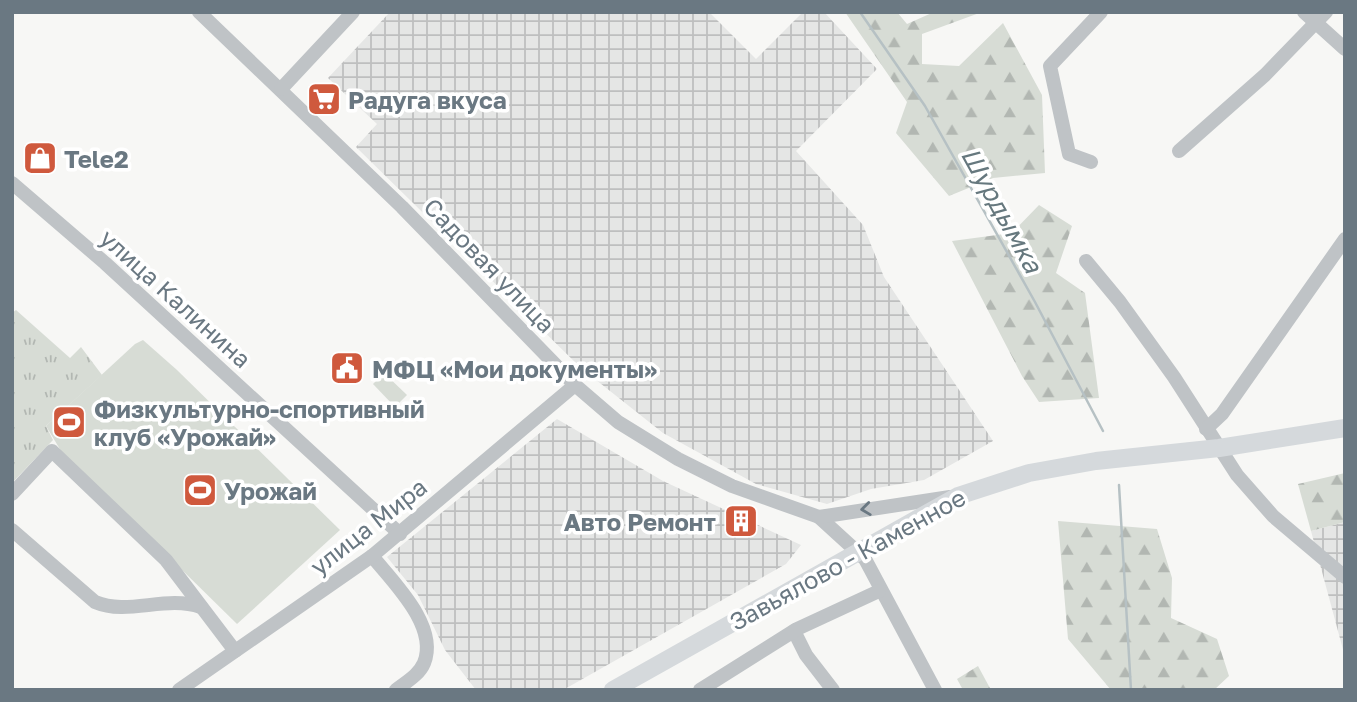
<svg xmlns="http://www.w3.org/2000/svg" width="1357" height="702" viewBox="0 0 1357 702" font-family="'Golos Text',sans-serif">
<defs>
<pattern id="industrial-grid" width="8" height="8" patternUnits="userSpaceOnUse" patternTransform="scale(1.75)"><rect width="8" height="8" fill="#e5e6e5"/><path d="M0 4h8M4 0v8" fill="none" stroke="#bebfbf"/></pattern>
<pattern id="forest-firs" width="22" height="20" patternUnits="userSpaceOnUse" patternTransform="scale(1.75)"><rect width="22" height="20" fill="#d7dcd5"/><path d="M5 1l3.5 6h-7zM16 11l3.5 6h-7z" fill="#b2b7b2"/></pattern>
<pattern id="park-tufts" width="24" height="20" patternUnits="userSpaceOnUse" patternTransform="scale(1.75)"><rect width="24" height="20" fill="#d7dcd5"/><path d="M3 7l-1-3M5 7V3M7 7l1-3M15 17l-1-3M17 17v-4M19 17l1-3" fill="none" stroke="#b2b7b2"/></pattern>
</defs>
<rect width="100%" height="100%" fill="#f7f7f5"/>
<g fill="url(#industrial-grid)">
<path d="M390,12H709L756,59L803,12H824L877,69L796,151L863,225L884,277L993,441L924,480L871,489L827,504L756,484L663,433L581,368L356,147L377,124L328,78Z"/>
<path d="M557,419L663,481L801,545L786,564L563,690H476L445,650L418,595L387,557Z"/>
<path d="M1345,522V657L1311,531Z"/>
</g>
<g fill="#d7dcd5">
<path d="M143,340L177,370L340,530L237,624L61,451L46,426L135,344Z"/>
<path d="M384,373L407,395L395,407L373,384Z"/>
</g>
<g fill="url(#forest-firs)">
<path d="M845,12H897L907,24L934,12H982L922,34V64L959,66L1003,23L1042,95L1045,173L993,178L949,196L896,133L907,102Z"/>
<path d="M1039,205L1072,226L1056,273L1085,293L1099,398L1039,402L1022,376L952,241L1012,233Z"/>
<path d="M1345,473V522L1311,531L1298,484Z"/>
<path d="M1058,521L1157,529L1172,578L1171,618L1217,639L1229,676L1214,690H1111L1068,639Z"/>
<path d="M978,666L991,690H963L957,679Z"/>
</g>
<path fill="url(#park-tufts)" d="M16,310L70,358L81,347L102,375L46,426L53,440L12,483V313Z"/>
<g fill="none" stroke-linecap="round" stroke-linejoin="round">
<g stroke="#b6c1c4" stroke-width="2.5">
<path d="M860,12L925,106L1035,302L1103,431"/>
<path d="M1119,485L1131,690"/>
</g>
<g stroke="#bfc3c6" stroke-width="14">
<path d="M199,12L402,207L575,385L618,422L678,459L732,486L819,517L865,559L935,690"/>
<path d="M1304,12L1345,49"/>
<path d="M281,89L353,12"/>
<path d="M1179,151L1265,75L1326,12"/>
<path d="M1091,162L1069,154L1050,66L1101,12"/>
<path d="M12,183L105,263L400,534"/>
<path d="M1086,261L1120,302L1174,377L1237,475L1273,516L1345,577"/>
<path d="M1206,429L1222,414L1345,239"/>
<path d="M12,494L52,451L166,560L235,651"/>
<path d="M819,517L950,497"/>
<path d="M12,530L95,602C128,616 165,595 201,607"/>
<path d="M372,556C393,582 439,626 424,663C419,675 406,682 396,690"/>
<path d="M794,631L806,655L833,690"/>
<path d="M179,690L372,556L575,385"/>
<path d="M700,690L797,629L879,591"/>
</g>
<path stroke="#d5d9dc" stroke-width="18" d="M613,690L958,496L1029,473L1096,461L1219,448L1345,428"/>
</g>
<defs><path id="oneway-chevron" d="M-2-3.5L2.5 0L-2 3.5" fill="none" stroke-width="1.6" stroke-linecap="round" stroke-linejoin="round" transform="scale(1.75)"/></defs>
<use stroke="#6a7882" href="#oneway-chevron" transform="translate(866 509) rotate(173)"/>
<defs>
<g id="supermarket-square" transform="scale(1.75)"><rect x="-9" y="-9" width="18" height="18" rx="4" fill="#cf593d" stroke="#fff"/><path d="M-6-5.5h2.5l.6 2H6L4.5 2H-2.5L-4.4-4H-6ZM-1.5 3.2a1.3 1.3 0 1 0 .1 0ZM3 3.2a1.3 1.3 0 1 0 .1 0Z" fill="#fff"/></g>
<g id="shop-square" transform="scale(1.75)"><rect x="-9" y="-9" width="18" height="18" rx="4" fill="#cf593d" stroke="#fff"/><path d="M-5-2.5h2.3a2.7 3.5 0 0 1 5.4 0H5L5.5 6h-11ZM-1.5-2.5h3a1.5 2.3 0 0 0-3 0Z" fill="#fff"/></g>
<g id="civic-square" transform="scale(1.75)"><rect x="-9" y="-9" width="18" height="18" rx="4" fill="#cf593d" stroke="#fff"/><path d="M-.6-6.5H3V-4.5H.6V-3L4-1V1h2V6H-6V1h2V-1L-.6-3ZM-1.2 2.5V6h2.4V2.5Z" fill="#fff"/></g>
<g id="stadium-square" transform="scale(1.75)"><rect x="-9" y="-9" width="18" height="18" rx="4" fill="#cf593d" stroke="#fff"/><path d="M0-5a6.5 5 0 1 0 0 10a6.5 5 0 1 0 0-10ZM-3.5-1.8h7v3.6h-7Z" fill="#fff"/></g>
<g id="building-square" transform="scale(1.75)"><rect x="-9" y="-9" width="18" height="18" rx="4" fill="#cf593d" stroke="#fff"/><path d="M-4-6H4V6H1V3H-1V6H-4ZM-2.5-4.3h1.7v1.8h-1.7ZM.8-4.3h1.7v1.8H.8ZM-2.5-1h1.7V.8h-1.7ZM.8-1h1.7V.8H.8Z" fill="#fff"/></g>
</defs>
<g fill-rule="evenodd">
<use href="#supermarket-square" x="324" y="99"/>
<use href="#shop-square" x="40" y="158"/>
<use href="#civic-square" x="347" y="368"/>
<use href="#stadium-square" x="69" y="422"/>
<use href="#stadium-square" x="200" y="490"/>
<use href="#building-square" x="741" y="521"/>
</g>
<g text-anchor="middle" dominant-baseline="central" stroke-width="7" stroke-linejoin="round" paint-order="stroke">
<g font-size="24" font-weight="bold" fill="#6a7882" stroke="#fff" text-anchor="start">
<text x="348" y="99">Радуга вкуса</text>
<text x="64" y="158">Tele2</text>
<text x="372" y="368">МФЦ «Мои документы»</text>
<text x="94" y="408">Физкультурно-спортивный<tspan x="94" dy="28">клуб «Урожай»</tspan></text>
<text x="224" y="490">Урожай</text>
<text x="716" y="521" text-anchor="end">Авто Ремонт</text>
</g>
<g font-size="24" fill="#6a7882" stroke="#fff">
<text transform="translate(490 265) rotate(46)">Садовая улица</text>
<text transform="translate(176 298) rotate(42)">улица Калинина</text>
<text transform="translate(368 526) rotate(-38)">улица Мира</text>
<text transform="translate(847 559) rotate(-29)">Завьялово - Каменное</text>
</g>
<g font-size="26" font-style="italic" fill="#66787e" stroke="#fff">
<text transform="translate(1002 210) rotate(61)">Шурдымка</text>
</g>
</g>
<rect width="1357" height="702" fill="none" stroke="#6a7882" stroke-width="28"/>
</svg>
